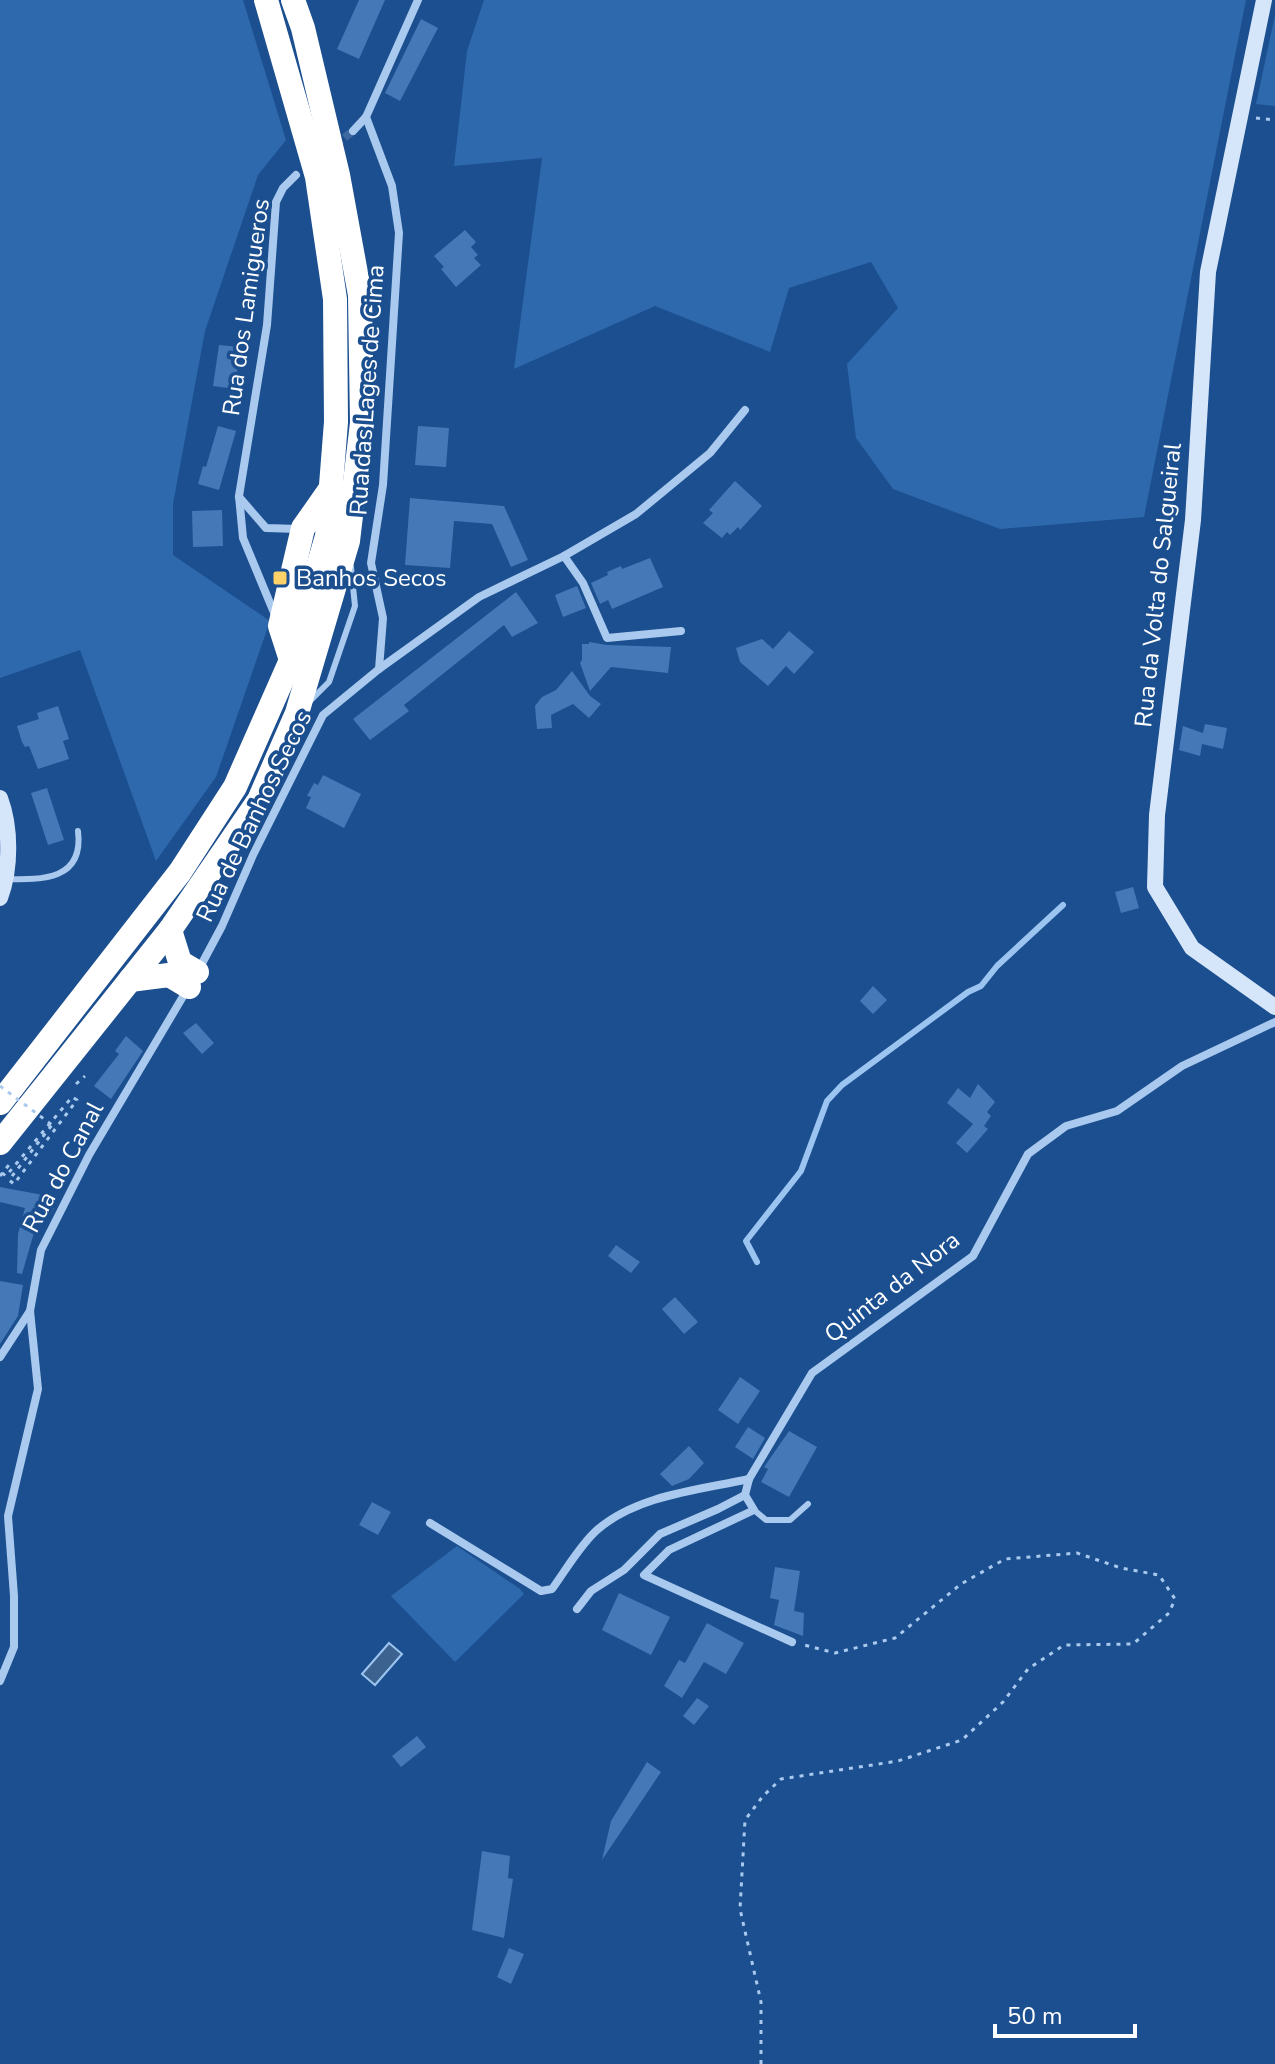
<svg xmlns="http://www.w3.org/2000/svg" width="1275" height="2064" viewBox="0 0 1275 2064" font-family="'Nunito Sans',sans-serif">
<rect width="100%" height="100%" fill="#1b4f8f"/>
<g fill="#2e69ad">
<path d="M0,0H243L286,140L258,175L205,331L173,504V555L270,621L216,777L156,861L80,650L0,678Z"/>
<path d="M484,0H1246L1144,517L1000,529L893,489L856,438L847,364L898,308L871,262L789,288L770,352L655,306L514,369L542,158L454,166L467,51Z"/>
<path d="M1275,15V106L1256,104Z"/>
<path d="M457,1546L520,1589L524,1594L455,1662L391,1596Z"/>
</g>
<path fill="#3c6290" stroke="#9cc4f0" stroke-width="2" d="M389,1643L402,1654L375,1685L362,1674Z"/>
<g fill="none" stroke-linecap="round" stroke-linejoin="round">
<path stroke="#9cc4f0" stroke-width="6" d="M757,1262L746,1241L801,1171L827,1101L842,1085L968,992L981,986L997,966L1063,905"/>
</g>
<g fill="#4478b7">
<path d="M359,0H385L359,59L337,49Z"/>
<path d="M421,19L438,28L400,101L385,93Z"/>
<path d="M465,230L476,242L471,247L478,255L474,258L481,265L456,287L441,269L444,267L434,256Z"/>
<path d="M219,345L240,347L235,389L213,386Z"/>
<path d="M218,426L236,431L219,490L198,484L203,466L206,467Z"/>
<path d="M418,426L449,428L446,467L415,465Z"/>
<path d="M735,481L762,506L740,530L738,527L730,535L727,532L722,538L703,523L713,513L709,510Z"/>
<path d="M410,498L504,506L528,560L511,567L492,524L454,521L450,568L405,565Z"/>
<path d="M222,510L223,546L193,547L192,511Z"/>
<path d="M650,558L663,587L612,609L608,600L600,604L591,583L608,575L607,572L621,566L622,569Z"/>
<path d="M577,586L586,608L563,617L555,595Z"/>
<path d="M516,592L538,623L512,637L504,625L404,705L409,711L370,740L353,719Z"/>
<path d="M789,631L814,652L794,674L786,666L768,686L740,662L736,648L762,639L773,649Z"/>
<path d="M589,642L607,645L671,647L668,673L611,667L590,691L580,663L582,660V644H589Z"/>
<path d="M572,671L590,696L601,704L589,718L573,704L551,715L552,728L537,729L535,706L542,697L556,690Z"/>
<path d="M58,706L69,739L63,741L69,759L38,769L29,746L25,747L22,742L17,726L39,719L37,713Z"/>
<path d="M1205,724L1227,728L1223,749L1202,744L1200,756L1179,750L1183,726L1203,733Z"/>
<path d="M323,775L361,794L344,828L306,808L311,797L307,796L314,783L318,785Z"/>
<path d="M47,788L64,840L48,845L31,793Z"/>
<path d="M1133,887L1139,908L1121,913L1115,892Z"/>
<path d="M873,986L887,1000L873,1014L860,1001Z"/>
<path d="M196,1023L214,1043L202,1054L183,1033Z"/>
<path d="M126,1036L143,1051L111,1099L94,1086L119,1054L115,1051Z"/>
<path d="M978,1084L995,1102L987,1112L991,1116L984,1126L988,1129L967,1153L956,1143L973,1124L947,1103L958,1088L970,1098Z"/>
<path d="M0,1187L59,1198L51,1214L40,1212L22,1274L17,1273L18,1234L25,1208L0,1202Z"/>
<path d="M616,1245L640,1262L631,1273L608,1256Z"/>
<path d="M0,1281L23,1285L18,1316L0,1344Z"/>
<path d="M675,1297L698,1322L684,1334L662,1309Z"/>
<path d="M740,1377L760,1391L738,1424L718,1410Z"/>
<path d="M748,1427L765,1438L753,1459L735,1447Z"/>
<path d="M789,1431L817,1447L789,1497L761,1482L768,1469L764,1467Z"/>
<path d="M689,1446L704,1463L689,1479L672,1486L660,1474Z"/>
<path d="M372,1502L391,1512L378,1535L359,1525Z"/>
<path d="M775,1567L800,1571L794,1611L804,1613L803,1636L774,1625L779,1600L770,1598Z"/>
<path d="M619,1593L670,1617L651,1655L602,1630Z"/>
<path d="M707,1623L744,1643L726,1674L704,1662L682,1698L664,1686L679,1660L685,1663Z"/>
<path d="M697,1698L709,1706L694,1725L683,1716Z"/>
<path d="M417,1736L426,1747L401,1767L392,1756Z"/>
<path d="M647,1762L661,1772L602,1860L611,1821Z"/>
<path d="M482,1851L510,1856L508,1878L513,1879L504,1938L472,1930Z"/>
<path d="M509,1948L524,1954L511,1984L497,1977Z"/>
</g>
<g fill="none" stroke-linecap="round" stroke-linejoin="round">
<path stroke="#3d69a0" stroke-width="8" stroke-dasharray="8 4" stroke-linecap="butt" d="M335,145L353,131"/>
<g stroke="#a9c9ee" stroke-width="3" stroke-dasharray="4 6" stroke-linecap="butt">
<path d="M1256,118L1275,120"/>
<path d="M76,1084L85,1076"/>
<path d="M2,1173L6,1176L72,1097L77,1100L14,1184L9,1180L52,1125"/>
<path d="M0,1176L12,1161"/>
<path d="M761,2064V2002L740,1909L745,1820L763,1796L781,1779L898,1761L962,1740L1003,1702L1028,1669L1064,1645L1133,1644L1169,1613L1175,1599L1159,1575L1121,1568L1077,1553L1005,1559L961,1584L895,1638L835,1653L804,1645"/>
</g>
<g stroke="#a9c9ee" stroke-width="6">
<path d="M311,700L329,682L355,606L351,567"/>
<path d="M6,879C43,880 84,880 78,831"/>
<path d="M754,1510L766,1520H790L808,1504"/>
</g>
<g stroke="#a9c9ee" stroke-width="8">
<path d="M366,117L392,186L399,233L383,485L371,563L383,618L379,669"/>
<path d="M353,131L366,117L418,0"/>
<path d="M239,497L266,528L299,529"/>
<path d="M564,556L583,583L607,638L681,631"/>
<path d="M275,615L243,538L239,496L267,325L276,202L283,188L296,175"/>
<path d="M199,969L222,926L253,855L323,715L379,669L479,597L564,556L636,514L710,453L745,410"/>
<path d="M0,1357L30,1311"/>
<path d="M430,1523L541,1591L552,1589C566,1570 580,1545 597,1530C637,1495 699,1490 749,1479"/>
<path d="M577,1609L591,1591L624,1570L660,1534L718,1509L745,1495"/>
<path d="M792,1642L644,1575L669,1550L754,1510L745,1495L749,1479L812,1373L973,1256L1028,1154L1066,1126L1117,1111L1182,1066L1275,1022"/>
<path d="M0,1681L14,1647V1596L8,1516L38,1389L30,1311L41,1250L89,1155L188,988"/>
</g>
<g stroke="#d6e6fa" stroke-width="16">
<path d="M1264,0L1208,272L1193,520L1157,815L1155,887L1192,948L1275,1007"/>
<path d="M0,798C11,827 11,869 0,898"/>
</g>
<g stroke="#fff" stroke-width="24">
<path d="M291,660L280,626L303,528L329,491"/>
<path d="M170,930L180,962L197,972"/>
<path d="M130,980L169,975L189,987"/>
<path d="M0,1103L180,872L235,787L291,660L327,536L336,422L335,299L317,177L266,0"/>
<path d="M0,1143L170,930L259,800L297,713L348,541L362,423L360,295L338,175L303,28L293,0"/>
</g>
<path stroke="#a9c9ee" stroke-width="3" stroke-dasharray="4 6" stroke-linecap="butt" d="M0,1086L52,1125"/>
</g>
<rect fill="#ffd166" stroke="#1b4f8f" stroke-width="3" x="272" y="570" width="16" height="16" rx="4"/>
<g text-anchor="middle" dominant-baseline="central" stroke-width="7" stroke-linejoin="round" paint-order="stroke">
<g font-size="24" fill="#fff" stroke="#1b4f8f">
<text transform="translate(246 307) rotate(-82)">Rua dos Lamigueros</text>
<text transform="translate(367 390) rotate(-86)">Rua das Lages de Cima</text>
<text transform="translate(1158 585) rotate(-84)">Rua da Volta do Salgueiral</text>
<text transform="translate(254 816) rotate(-64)">Rua de Banhos Secos</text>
<text transform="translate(63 1167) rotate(-62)">Rua do Canal</text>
<text transform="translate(892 1287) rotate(-38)">Quinta da Nora</text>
</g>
<g font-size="24" fill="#fff" stroke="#1b4f8f" text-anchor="start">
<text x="296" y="578">Banhos Secos</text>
</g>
</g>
<path d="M995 2024v12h140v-12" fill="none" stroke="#ffffff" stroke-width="4"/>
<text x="1007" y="2024" font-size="24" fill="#ffffff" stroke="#1b4f8f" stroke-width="6" paint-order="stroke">50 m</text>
</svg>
